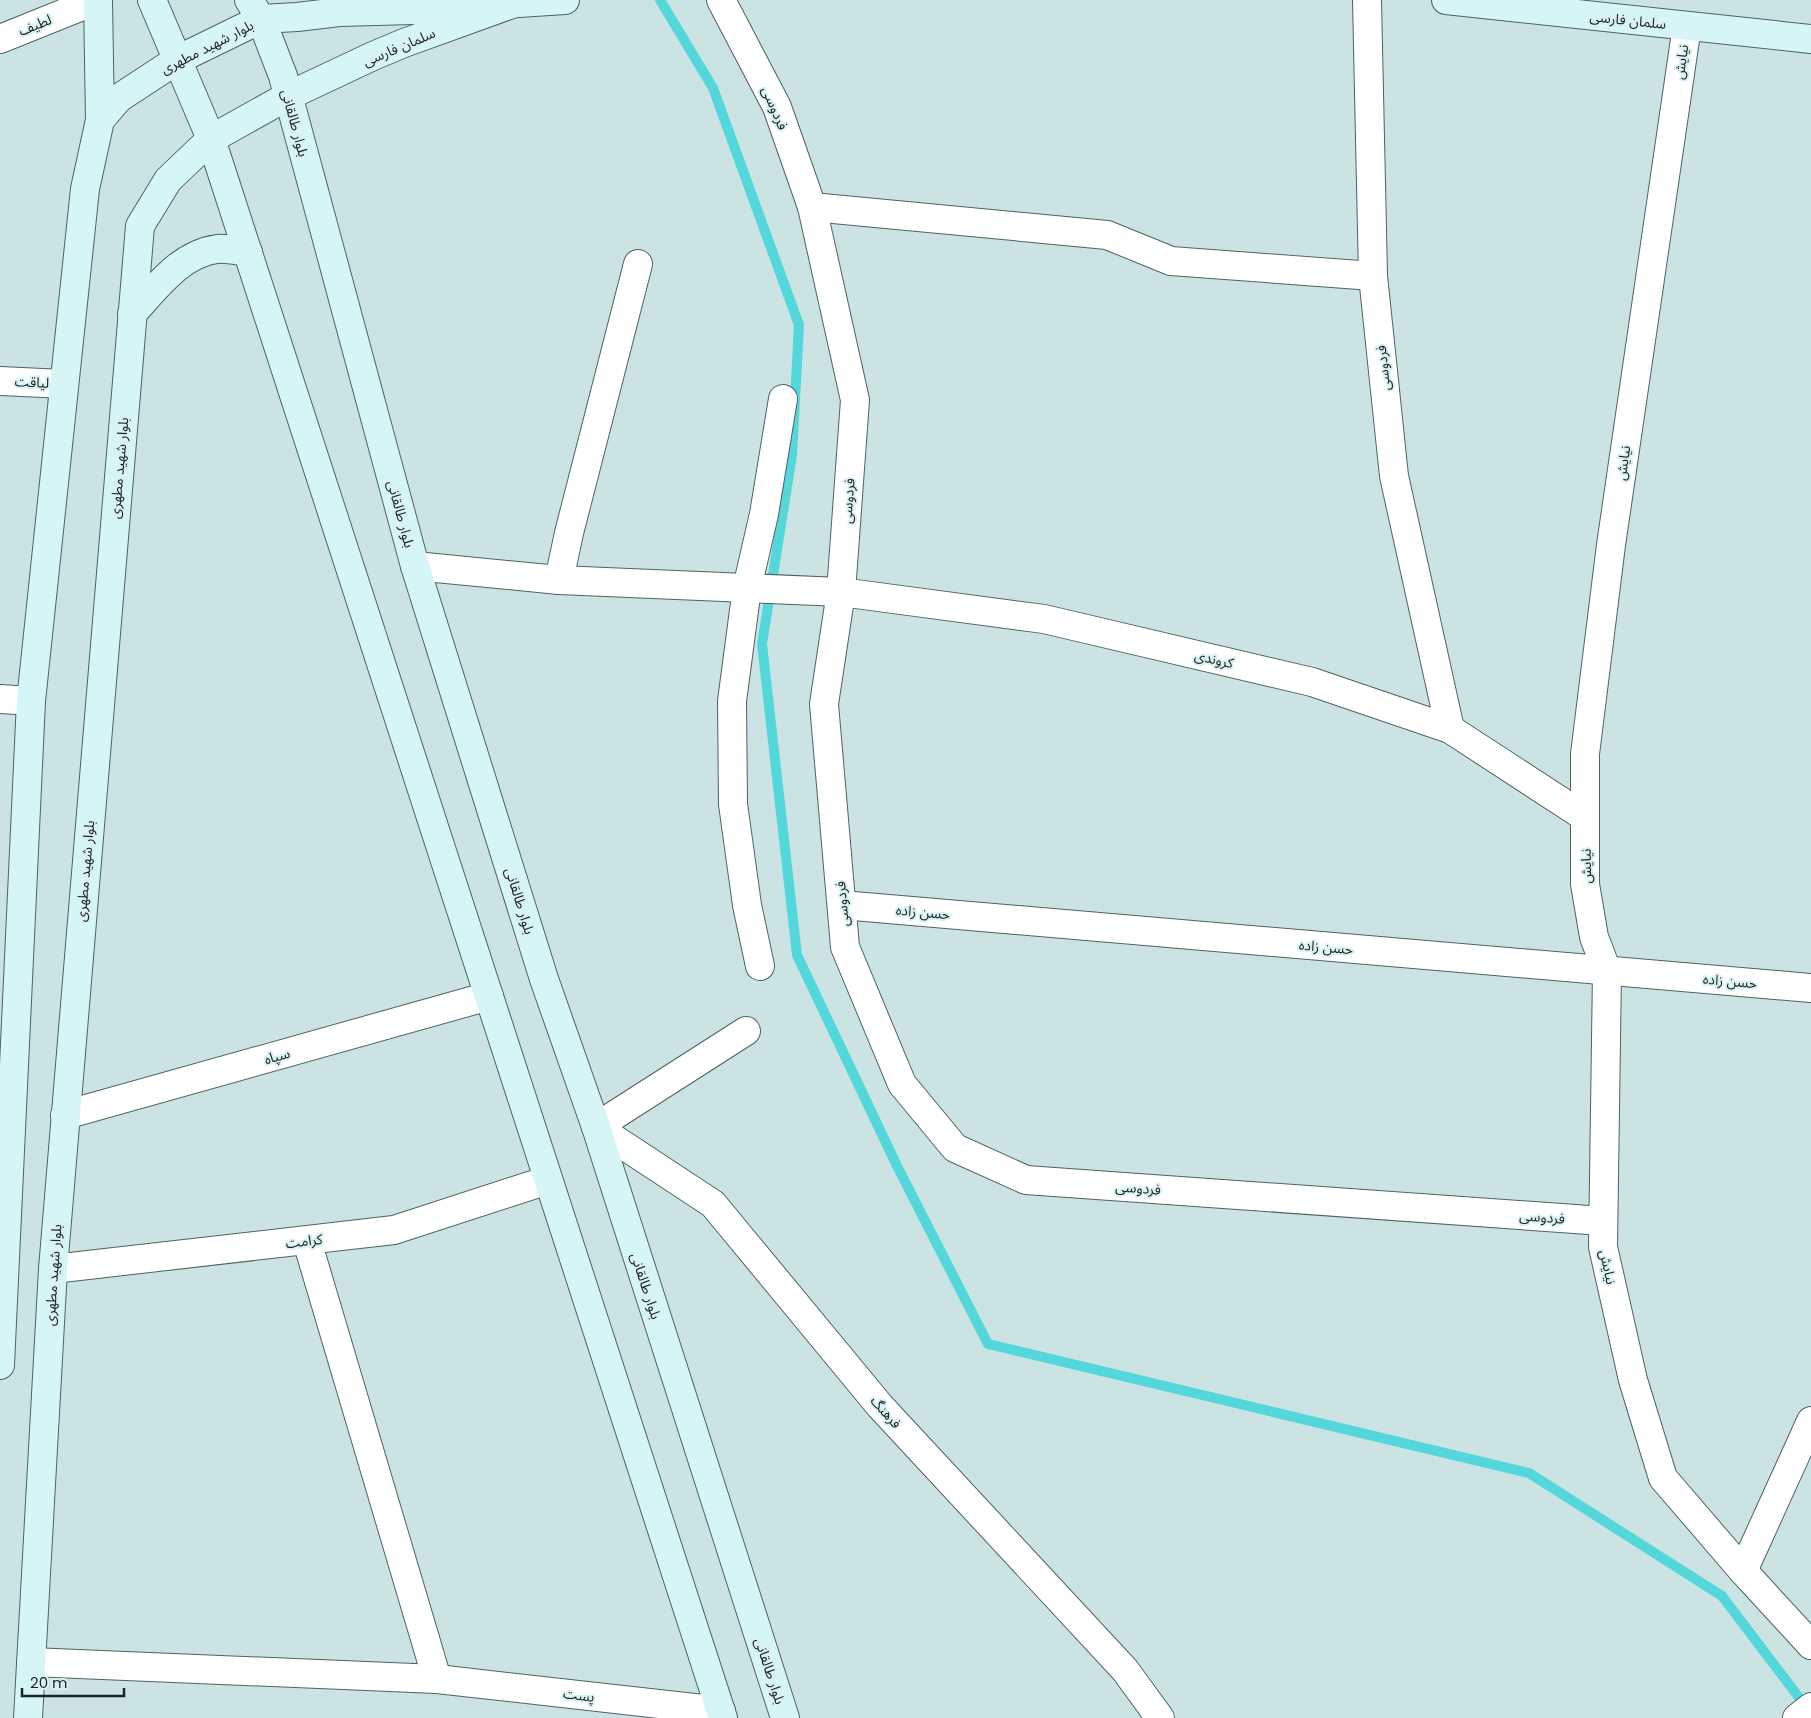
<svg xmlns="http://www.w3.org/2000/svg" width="1811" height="1718" viewBox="0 0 1811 1718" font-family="Poppins,'Noto Sans Arabic',sans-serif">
<rect width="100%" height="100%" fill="#cce3e4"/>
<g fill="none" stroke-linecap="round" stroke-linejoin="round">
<path stroke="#53d7db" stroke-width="10" d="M660,0L713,88L799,325L792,455L762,644L797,955L897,1166L988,1344L1529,1473L1722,1596L1807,1708"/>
<g stroke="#4e6263" stroke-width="30">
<g id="minor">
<path d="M721,0L777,107L812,207L855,400L841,592L824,704L845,947L902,1084L955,1148L1026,1180L1603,1221"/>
<path d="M1367,0L1373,276L1394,476L1450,729"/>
<path d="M0,39L97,0"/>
<path d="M812,207L1107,235L1171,261L1373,276"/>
<path d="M0,381L64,384"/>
<path d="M415,566L559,580L841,592L1044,619L1312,682L1450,729L1585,817"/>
<path d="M559,580L569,533L638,264"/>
<path d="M0,699L31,701"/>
<path d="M842,905L1811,988"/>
<path d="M760,966L747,905L733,804L732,701L747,588L764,514L783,399"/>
<path d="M65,1115L489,996"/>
<path d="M596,1127L746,1031"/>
<path d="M307,1241L437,1679"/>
<path d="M53,1269L394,1230L548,1180"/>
<path d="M1743,1571L1811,1421"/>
<path d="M31,1662L437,1679L721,1711"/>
<path d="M1797,1718L1811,1707"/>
</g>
</g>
<g stroke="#4e6263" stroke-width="30">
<g id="tertiary">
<path d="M1687,26L1611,545L1585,754V884L1594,937L1607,971L1603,1247L1633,1380L1663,1478L1743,1571L1811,1645"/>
<path d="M596,1127L713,1204L880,1406L1125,1670L1160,1718"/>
</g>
</g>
<g stroke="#4e6263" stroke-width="30">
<g id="secondary">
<path d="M98,0L100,120"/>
<path d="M152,0L211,139L723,1718"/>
<path d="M249,0L261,19L283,76L415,566L544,979L596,1127L785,1718"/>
<path d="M1446,0L1811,39"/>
<path d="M132,314C156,288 180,254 217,249C227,248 239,251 248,252"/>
<path d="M0,1365L31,701L85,189L100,120L119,98L177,60L261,19L297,17L339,12L413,10L565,0"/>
<path d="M28,1718L53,1269L140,226L168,180L211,139L288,96L373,56L404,43L512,4"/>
</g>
</g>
<use href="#minor" stroke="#fff" stroke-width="28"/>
<use href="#tertiary" stroke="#fff" stroke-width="28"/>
<use href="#secondary" stroke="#d6f5f6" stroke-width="28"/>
</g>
<g text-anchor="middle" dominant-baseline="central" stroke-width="4" stroke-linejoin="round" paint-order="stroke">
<g font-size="14" fill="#1b2324" stroke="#d9f1f1">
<text transform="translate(1628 20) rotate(6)">سلمان فارسی</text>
<text transform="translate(35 25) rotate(-22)">لطیف</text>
<text transform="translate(207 47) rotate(-27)">بلوار شهید مطهری</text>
<text transform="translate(399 47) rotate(-23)">سلمان فارسی</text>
<text transform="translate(1681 62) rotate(-82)">نیایش</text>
<text transform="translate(775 108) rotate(67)">فردوسی</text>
<text transform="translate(295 123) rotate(75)">بلوار طالقانی</text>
<text transform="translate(1383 368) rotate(-96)">فردوسی</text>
<text transform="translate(32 382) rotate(3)">لیاقت</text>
<text transform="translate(1623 463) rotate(-82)">نیایش</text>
<text transform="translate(119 468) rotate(-85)">بلوار شهید مطهری</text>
<text transform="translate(848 501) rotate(-86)">فردوسی</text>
<text transform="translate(401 514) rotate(75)">بلوار طالقانی</text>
<text transform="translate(1214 659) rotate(13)">کروندی</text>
<text transform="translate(1586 866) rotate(-91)">نیایش</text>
<text transform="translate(85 871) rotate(-85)">بلوار شهید مطهری</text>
<text transform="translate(520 901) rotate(73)">بلوار طالقانی</text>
<text transform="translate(842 904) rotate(-95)">فردوسی</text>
<text transform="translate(923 912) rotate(5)">حسن زاده</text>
<text transform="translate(1326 947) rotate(5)">حسن زاده</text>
<text transform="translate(1730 981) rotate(5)">حسن زاده</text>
<text transform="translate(277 1056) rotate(-16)">سپاه</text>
<text transform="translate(1138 1188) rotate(4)">فردوسی</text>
<text transform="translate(1542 1217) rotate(4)">فردوسی</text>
<text transform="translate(304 1241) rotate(-7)">کرامت</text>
<text transform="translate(1608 1267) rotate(78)">نیایش</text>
<text transform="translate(53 1275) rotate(-86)">بلوار شهید مطهری</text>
<text transform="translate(646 1286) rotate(72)">بلوار طالقانی</text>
<text transform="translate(886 1412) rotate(48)">فرهنگ</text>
<text transform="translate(770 1671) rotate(72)">بلوار طالقانی</text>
<text transform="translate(579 1695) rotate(7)">پست</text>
</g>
</g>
<path d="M22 1688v8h102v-8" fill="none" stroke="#1b2324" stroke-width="2.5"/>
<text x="30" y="1688" font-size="15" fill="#1b2324" stroke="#d9f1f1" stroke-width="4" paint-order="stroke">20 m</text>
</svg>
